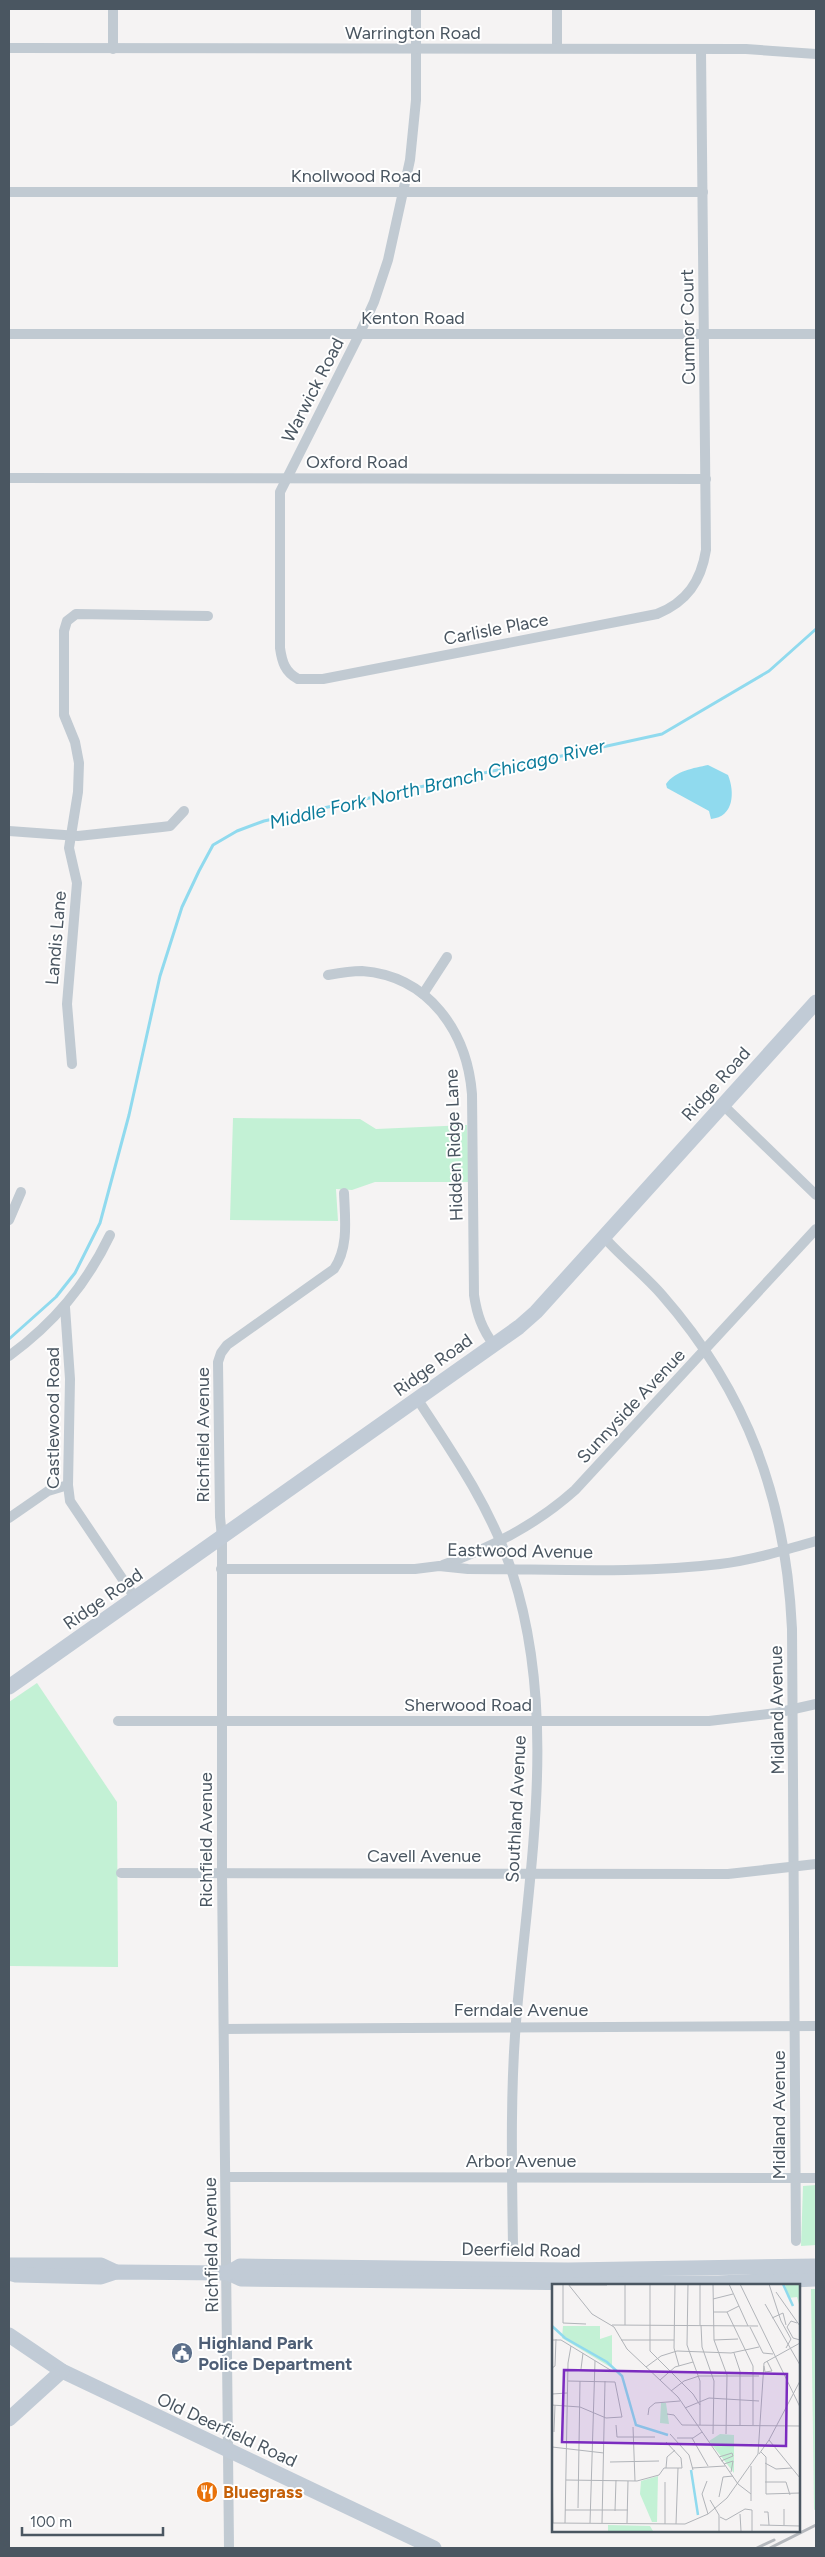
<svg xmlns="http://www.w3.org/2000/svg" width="825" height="2557" viewBox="0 0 825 2557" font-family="Figtree,sans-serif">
<rect width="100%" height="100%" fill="#f5f3f3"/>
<g fill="#c3f1d5">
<path d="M233,1118L360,1119L376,1129L467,1125L469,1182H375L352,1190L336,1189L338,1221L230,1220Z"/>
<path d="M37,1683L117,1802L118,1967L9,1966V1702Z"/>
<path d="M816,2185V2245L801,2246L803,2186Z"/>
<path d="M811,2289H816V2509L814,2510Z"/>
</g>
<path fill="#90daee" d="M708,765L728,775C735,792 734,817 711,819L709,811L667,788L666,784C675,771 694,768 708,765Z"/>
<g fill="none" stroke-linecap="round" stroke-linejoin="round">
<path stroke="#90daee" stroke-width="3" d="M9,1339L56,1297L75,1273L100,1223L129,1115L160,976L182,907L199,871L213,845L237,831L264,821L662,734L769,671L816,629"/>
<g stroke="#c1cad2" stroke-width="10">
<path d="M113,9V49"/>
<path d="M416,9V100L410,160L388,260L374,302L359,335L280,492V648C282,662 285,672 298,679H323L657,614C687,602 701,581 706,550L701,50"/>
<path d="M557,9V48"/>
<path d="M9,48L746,49L816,54"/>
<path d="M9,192H703"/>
<path d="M9,334H816"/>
<path d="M9,478L706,479"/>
<path d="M9,831L78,836L162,827L170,826L184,811"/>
<path d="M328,975C339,973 351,971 362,971C429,976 467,1032 472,1094L474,1295C477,1315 482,1329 494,1345"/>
<path d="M423,994L447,957"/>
<path d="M72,1064L67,1004L77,883L69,848L78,792L79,763L75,742L64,715V631L67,621L76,614L208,616"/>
<path d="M723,1105L816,1195"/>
<path d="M9,1220L21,1192"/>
<path d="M603,1236C621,1257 644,1274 662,1295C748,1393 786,1500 792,1629L796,2241"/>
<path d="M65,1307L70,1379L68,1485L70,1501L136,1599"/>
<path d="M9,1356C54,1323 86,1285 110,1235"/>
<path d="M418,1400C453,1453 490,1507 511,1569C560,1714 528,1874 516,2022C510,2096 512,2172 513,2247"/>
<path d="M9,1518L48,1491L68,1485"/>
<path d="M443,1565C492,1547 536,1525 575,1490L816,1229"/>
<path d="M221,1569H415L439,1566L468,1569C552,1569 637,1574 720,1564C753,1560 785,1550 816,1541"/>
<path d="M118,1721H709L776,1713L816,1704"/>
<path d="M121,1873L728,1874L816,1864"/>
<path d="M225,2029L816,2026"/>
<path d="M226,2177L816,2178"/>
<path d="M229,2548L222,1873V1537L220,1517L218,1362L221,1353L227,1345L334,1269C349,1247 345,1219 344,1193"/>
</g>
<g stroke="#c1cbd6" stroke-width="15">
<path d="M9,1687L519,1327L536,1312L816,1002"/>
<path d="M9,2265H101L116,2272"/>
<path d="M9,2273L16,2275L101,2277L116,2272L228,2273L241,2279L587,2283H718L816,2279"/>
<path d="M228,2273L240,2266L568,2270L816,2266"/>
<path d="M9,2335L62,2371L434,2548"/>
<path d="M9,2419L62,2371"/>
</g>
<g stroke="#b5b8bd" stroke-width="3">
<path d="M757,2548L774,2540"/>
<path d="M770,2548L816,2525"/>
</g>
</g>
<defs>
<g id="civic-disc" transform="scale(1.125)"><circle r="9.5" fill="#5c6f8a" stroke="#fff"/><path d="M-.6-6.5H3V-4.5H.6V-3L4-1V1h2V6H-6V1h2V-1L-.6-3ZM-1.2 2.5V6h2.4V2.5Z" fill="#fff"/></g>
<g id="restaurant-disc" transform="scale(1.125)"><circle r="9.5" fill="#e8710a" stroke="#fff"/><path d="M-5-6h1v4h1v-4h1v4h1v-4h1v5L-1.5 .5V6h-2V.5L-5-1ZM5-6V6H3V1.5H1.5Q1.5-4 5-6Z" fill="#fff"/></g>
</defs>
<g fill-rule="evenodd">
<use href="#civic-disc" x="182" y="2353"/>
<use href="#restaurant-disc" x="207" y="2492"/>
</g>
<g text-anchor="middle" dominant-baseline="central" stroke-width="4" stroke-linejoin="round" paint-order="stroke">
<g font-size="18" fill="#4a5661" stroke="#fff">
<text x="413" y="33">Warrington Road</text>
<text x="356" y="176">Knollwood Road</text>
<text x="413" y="318">Kenton Road</text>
<text transform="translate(688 327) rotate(-91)">Cumnor Court</text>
<text transform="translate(313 390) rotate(-63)">Warwick Road</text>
<text x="357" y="462">Oxford Road</text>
<text transform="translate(496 629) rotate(-11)">Carlisle Place</text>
<text transform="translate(56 938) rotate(-85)">Landis Lane</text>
<text transform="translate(716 1084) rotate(-48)">Ridge Road</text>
<text transform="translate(454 1145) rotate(-92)">Hidden Ridge Lane</text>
<text transform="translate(433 1365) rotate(-36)">Ridge Road</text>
<text transform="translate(631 1406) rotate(-47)">Sunnyside Avenue</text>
<text transform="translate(53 1418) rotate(-90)">Castlewood Road</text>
<text transform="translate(203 1435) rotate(-90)">Richfield Avenue</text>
<text transform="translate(520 1551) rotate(1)">Eastwood Avenue</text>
<text transform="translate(103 1599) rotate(-35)">Ridge Road</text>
<text x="468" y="1705">Sherwood Road</text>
<text transform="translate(777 1710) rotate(-91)">Midland Avenue</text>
<text transform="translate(516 1809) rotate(-87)">Southland Avenue</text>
<text transform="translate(206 1840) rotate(-90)">Richfield Avenue</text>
<text x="424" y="1856">Cavell Avenue</text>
<text x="521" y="2010">Ferndale Avenue</text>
<text transform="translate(779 2115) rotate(-90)">Midland Avenue</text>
<text x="521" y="2161">Arbor Avenue</text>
<text transform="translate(211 2245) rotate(-91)">Richfield Avenue</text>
<text transform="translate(521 2250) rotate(1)">Deerfield Road</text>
<text transform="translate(227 2430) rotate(25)">Old Deerfield Road</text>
</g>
<g font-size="18" font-weight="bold" fill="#4e5e75" stroke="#fff" text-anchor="start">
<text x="198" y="2343">Highland Park<tspan x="198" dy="21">Police Department</tspan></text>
</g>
<g font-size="18" font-weight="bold" fill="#c56008" stroke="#fff" text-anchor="start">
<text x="223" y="2492">Bluegrass</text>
</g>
<g font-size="19" font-style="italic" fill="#0c7c9b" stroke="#fff">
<text transform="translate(437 784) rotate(-13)">Middle Fork North Branch Chicago River</text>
</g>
</g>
<g transform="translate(552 2284)">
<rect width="248" height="248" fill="#f5f3f3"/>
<path d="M233,0H247V20L245,13L236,14ZM11,42H48V55L60,51V84L10,54ZM109,119H114L117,140L108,139ZM168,150L182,151V189L157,157ZM106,192L105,238H100L88,210L89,197ZM56,241L98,242L101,247H56Z" fill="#c3f1d5"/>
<path fill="none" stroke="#90daee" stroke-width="2.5" d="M231,0L241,22M0,42L13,54L55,78L70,92L84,141L116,151M139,186L146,231"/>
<path fill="none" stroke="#b1b4b9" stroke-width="1" d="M11,0V39L34,40M16,0L40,30L62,43L75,65L126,113L186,200L199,210M98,0V67L141,110L148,121M123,0L122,64L127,82M136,0L135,61L148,97V141M161,0L162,56L175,91L174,150M177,0L196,42M188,0L248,123M217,0L229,37L239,55L234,64M17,1H55M224,8L248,42M161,15L181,10M213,20L248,81M161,28H175L187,22M175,28L201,82V141M220,34L231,29L234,41M245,39L239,37L235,43L241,54L248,56M60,41L206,42M73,41V0M148,41V0M149,41L150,63L162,97L161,150M198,43L211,69L221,70M0,56H9L60,87M69,56H122M162,56L186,55M182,69L188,87V141M212,82L213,88L220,87L215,77M94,83L109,72L125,67L179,69L207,63M0,84L3,82L4,55M29,85L31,69M108,96L123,83L141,78M119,107L132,97L147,92H207M0,110L15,109M0,121L28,123L54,134L70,133L63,98L16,97M133,124L157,114L207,117M115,130L122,131L130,141L248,142M96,131L97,124L103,119L128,117M64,141L65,153H103M81,143L83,197M2,148L3,121M118,150L137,171L141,186M125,154H141L150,148M140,154L156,182M217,156L248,194M0,163L52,169M209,168L214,173V210L248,209M207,170L217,156L248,97M167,173L180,169L181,172L169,177M0,178L1,239M58,178L107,177M213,179L224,185L240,184M172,180L181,177L179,188M114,184L115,173L123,166M140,184L173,182M14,196L85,197L107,191L112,184H130L129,174L114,158M155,197L150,210L156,230M213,198H234L238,211M167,213L171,193L181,192M158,216L167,231V247M199,217V182M26,224L28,97M232,225V241M13,226H76M63,227L64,196M212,228H216L217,241M188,230L189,247M168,233L174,236L193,225L200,226V247M0,239L133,240L156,230L175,214L206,170L212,79L248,59M13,239L16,79L19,62M38,239L43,77M50,239L53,97M75,239L76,197M113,240V198M124,240L126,184M208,241L248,242"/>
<path fill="#7b2cbf" fill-opacity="0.15" stroke="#7b2cbf" stroke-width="2.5" d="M12,86L235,90L234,162L10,158Z"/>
<rect width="248" height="248" fill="none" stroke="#4a5661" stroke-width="2.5"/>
</g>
<rect width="825" height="2557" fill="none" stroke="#4a5661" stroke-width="20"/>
<path d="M22 2527v8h141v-8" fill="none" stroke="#4a5661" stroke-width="2.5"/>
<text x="30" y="2527" font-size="15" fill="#4a5661" stroke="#ffffff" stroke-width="4" paint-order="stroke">100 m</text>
</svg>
